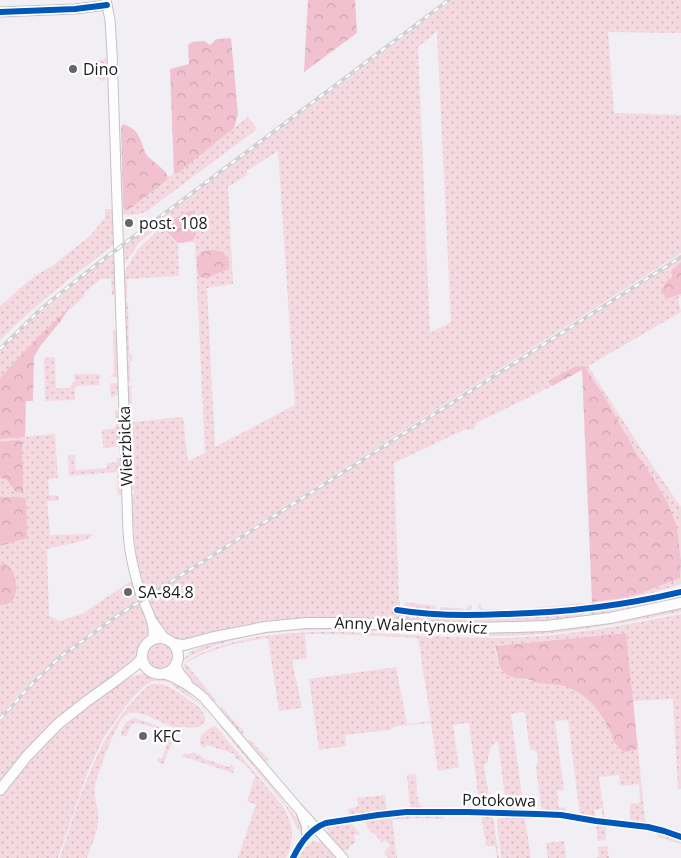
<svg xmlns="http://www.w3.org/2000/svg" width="681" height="858" viewBox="0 0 681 858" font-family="'Open Sans',sans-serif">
<defs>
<pattern id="grass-dots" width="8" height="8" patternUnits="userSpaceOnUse" patternTransform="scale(1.25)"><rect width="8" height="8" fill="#f5d9e1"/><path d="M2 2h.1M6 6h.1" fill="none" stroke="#d1bac0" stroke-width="1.8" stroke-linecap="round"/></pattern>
<pattern id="forest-crowns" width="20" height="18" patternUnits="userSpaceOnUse" patternTransform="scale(1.25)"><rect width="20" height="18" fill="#f1c1d0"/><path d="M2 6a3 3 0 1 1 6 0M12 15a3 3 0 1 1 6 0" fill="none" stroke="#cea5b2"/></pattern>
</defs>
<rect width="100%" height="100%" fill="#f1eff4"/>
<g fill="url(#grass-dots)" fill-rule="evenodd">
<path d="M453,0H681V33L608,32L614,113L681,115V253L146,595L139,576L136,554L131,501L132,495L135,492C129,487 130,482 130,474L134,471V465L129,462L128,440L132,438V434L128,433L126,387L133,386L131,389L132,422L183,417L188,461L205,453L195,242L178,243L179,276L127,279V298L124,299L123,274L138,249L162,226H159L139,243L123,266L121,249ZM437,31L451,322L430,333L418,47ZM278,151L295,405L215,447L207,288L233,284L228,187L247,175V171Z"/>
<path d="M106,57C108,64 109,73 106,80L103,81L98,79L97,60H103Z"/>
<path d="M248,117L257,129L146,212C138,215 129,216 121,214V212L128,210L166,181L168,177L178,172Z"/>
<path d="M105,209H113L115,244C75,274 35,305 0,340V306C14,294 34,274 51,267L90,236L105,218Z"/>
<path d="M115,253L116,293L115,295H112L111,278L101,279L84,293V297L35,340L0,378V352C36,315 75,283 115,253Z"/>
<path d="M681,259V262L672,270V277L667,281L678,296L681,294V296L678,298L681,312L588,366L644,453L681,507V561L677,526L667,501L650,473L635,451L606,399L584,366L574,367L549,381L552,386L476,423L474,429L469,430L466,429L394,463L399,601H400V606H398L397,613C428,618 458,618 490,617C521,617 551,615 582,612L584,615L582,618L548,622L484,624L333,619L186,642C162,638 155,619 147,599Z"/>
<path d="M128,302L129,353L132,355V360L130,363V378L132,381L126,380V361H129V356L126,355L124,303Z"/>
<path d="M113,330H117L118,377H110L114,373Z"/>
<path d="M55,357L56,388H70L72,384L75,381L74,374H98L100,375L99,385L78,386L75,388V400L45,401L44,358Z"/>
<path d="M116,383H119V394L111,398L110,384Z"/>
<path d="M115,409L120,412L121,446L103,448L102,430L116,428Z"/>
<path d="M55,434L58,478L48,479L49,495L58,496L59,501H47L50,535L94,534L86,540L47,549L49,616L60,621L84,613L129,582H133L138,600C87,633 39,668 0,716V439Z"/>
<path d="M68,455H75L76,470L107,468V463L117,462V458L121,459L122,495H118L117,472L69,476Z"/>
<path d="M681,562V584C651,594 621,601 589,604L588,603L617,599L636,595L680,578Z"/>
<path d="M681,594V600L658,605L591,616L589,613V612L622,607Z"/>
<path d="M405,602L436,606V610L404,606Z"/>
<path d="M140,603L151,629L150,636L141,648L139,658L87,695L0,783V722L10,710L39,679L68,653L89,637Z"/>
<path d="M583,603L582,605L525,609L480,610L478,606L479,604H481L482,609H525Z"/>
<path d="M470,605H472V609L470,611H440V607L467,609Z"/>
<path d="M681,607V612C630,621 580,632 528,635C475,638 422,633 369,631C313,629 255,628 202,651C193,655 181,657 182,669L181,666L182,659L190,654L189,652L213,643L253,633L306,626L467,632Z"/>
<path d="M681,614V789H678L673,699L633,701L626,633L495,646L497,660L511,677L528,680L538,683L557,684L570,687L582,695L592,703L601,714L609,728L616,746L625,752L638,749L645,821L648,822L647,825L630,822V804L640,803L639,784L620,786L619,775L599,777L605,819H616V821L603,820L602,808L594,810L596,819L580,816L568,720L555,721L564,790L557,791L559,808L565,807L566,813L542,812L536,768L538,760L537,753L534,750H530L525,714L523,712L511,714L524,812L480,810L469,723L453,725L459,767L438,771L431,723L397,726L390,730L345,735L346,746L319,750L309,679L396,667L407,724L431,721L418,638L337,634H305L307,659L292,660L302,708L279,711L268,638C239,642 210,649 185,663L217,701L216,702L212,700L183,672L185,671L184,664C190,657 199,654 207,651C257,630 319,631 372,633C423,635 476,640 527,637C579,634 630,624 681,614ZM498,741L505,798L500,799V796L489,797L484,765L488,762V756H489L490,749L496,742Z"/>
<circle cx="160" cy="657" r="14"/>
<path d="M145,673L155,677H168L173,680L170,682L154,681L150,682L144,687L133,697L118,717L103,739L88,771L58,858H0V797L28,761L69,719L122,681L133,676Z"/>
<path d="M174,681L204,707L207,714L201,705L174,687L172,684Z"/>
<path d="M151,684H163L175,690L200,708L206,718C203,729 194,728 185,727C179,727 175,728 170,726C159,722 141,710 130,713C128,714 125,715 124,717C115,726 97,774 95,787C93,799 100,810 98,822C97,834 91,846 87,858H60C77,806 92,751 127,708C134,700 142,690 151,684Z"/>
<path d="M221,706L244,732L241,734L221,710L220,708Z"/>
<path d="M135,718C145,722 176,729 172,744C171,747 169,749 168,752C166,755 166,759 164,763L162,764L158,762L157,759L159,758L162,759L168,741L164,739C163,736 163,734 161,732C157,728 137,721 132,724C130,727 128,733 126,736H123L121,735C122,727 126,719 135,718Z"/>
<path d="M218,725L224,727L252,758L286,805L300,822L302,828V834C294,825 291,815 285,805L222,729Z"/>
<path d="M214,726L218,729L283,806C294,826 295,837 286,858H238L256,804L247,802L255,776L244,763L235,758V754L207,745L205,748L202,747C196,738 205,730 214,726Z"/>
<path d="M249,739L269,760L265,762L248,742Z"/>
<path d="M194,753L202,756V758L229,767L231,764L234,768L233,773L182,756L183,754Z"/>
<path d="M416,774L417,797L418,798L419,803L423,807V809L410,808L407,775Z"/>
<path d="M385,795L387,811L349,815L348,809L358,807L357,798Z"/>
<path d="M481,814L491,815L493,817L499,858H497L495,846H486Z"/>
<path d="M500,814L532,815L533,819H525L531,858H501L497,821Z"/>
<path d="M443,815L444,819L416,818L392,820L397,858H389L384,855L386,854L384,852L390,846L385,840L382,843L373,832L371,833L365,822L368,819L396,816Z"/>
<path d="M346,821L352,824L360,834L358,835L357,834L353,836L356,842L350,846L348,850H341L328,835V830L326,829L329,826Z"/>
<path d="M596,825H597L610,826H606V840L598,841Z"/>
<path d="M657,833L680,839L681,844L658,837Z"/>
<path d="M313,841L319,842L321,841L336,858H298L305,848Z"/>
<path d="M564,841L566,858H548L546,843Z"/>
<path d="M607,846L609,858H596L599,857L598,847Z"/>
</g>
<g fill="url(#forest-crowns)">
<path d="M308,0H355L357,33L304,72Z"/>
<path d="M231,38L238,114L234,128L178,173L174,174L170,69L189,64L188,45L192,42L204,41L210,45L217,39Z"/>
<path d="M123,124C128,126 133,128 136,132C142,139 142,147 146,154C153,163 164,167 168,177L166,181L128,210L124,211L123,206L121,128Z"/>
<path d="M190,211H195V213C196,232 202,242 178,243L162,226L183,214Z"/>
<path d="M212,250L223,252L229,261V269C225,271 220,272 216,274C208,277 206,280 199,276C196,267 196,260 201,252Z"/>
<path d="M681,262V294L666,299L661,290L667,281L672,277V270Z"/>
<path d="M69,308L60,322L41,345L34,357L33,401H26L25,437L0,439V378L35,340Z"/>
<path d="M584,366L606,399L635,451L650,473L667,501L677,526L681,561L680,578L636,595L617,599L592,602L582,370L552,386L548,381L574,367Z"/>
<path d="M18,440L22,441L23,492H16L6,479L0,478V442Z"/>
<path d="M0,497H20L26,499L27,538L0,546Z"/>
<path d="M5,563C6,565 10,567 11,569C16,576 19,594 12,601C9,604 4,605 0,605V565Z"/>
<path d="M626,633L638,749L625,752C611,743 615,740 608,727C600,711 588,697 572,689C562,683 549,685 538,683C535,682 531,680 527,679C518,678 509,679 503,671C497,664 498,654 495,646Z"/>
</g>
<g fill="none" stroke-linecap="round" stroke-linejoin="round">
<g stroke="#c4c3c7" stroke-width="8">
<g id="street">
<path d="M397,610C433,616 468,616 504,614C564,613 622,606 681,592"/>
<path d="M300,814L305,827V839"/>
<path d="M293,858C300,843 310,829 326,823L378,815L406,812H467L537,814L561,815L596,821L648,827L664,831L681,837"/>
</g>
</g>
<g stroke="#c4c3c7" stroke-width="11">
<g id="secondary">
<path d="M106,0L110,20L112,52L128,531C129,552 134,572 140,592C145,607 157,624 152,640"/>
<path d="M0,12L75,9L107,5"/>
<path d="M153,622L165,639"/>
<path d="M176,665L180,674L187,682"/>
<path d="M165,674C179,679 193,688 204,698L297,807L343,858"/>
</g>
</g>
<g stroke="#c4c3c7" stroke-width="12">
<g id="primary">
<circle cx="160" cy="656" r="18"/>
<path d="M174,644L184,645L210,638L265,627L306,623H348L478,628L547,626L610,618L681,603"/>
<path d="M0,790L27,756L58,724L87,701L115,681L137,664L142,658"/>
</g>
</g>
<use href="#street" stroke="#fdfdfd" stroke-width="5.5"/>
<use href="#secondary" stroke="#fdfdfd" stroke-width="9"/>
<use href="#primary" stroke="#fdfdfd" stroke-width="10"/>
<g stroke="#d1d0d1" stroke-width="4">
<g id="rail">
<path d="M0,349L41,309L92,268L449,0"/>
<path d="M0,719L31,685L60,657L117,616L681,257"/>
</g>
</g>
<use href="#rail" stroke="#fff" stroke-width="2" stroke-dasharray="5.5" stroke-linecap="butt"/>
<g stroke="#fff" stroke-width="9">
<g id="cycleway">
<path d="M0,12L75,9L107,5"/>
<path d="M397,610C433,616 468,616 504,614C564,613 622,606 681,592"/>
<path d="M293,858C300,843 310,829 326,823L378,815L406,812H467L537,814L561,815L596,821L648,827L664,831L681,837"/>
</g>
</g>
<use href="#cycleway" stroke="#0057b8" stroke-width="6"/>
</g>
<g fill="#666568" stroke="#fff" stroke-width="2">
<circle cx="73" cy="69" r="5"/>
<circle cx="129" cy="223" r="5"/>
<circle cx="128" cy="592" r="5"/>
<circle cx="143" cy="736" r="5"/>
</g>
<g text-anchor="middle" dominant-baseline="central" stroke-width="5" stroke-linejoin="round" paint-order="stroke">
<g font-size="16" fill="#1b1a1c" stroke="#fff" text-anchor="start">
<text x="83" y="69">Dino</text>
<text x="139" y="223">post. 108</text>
<text x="138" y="592">SA-84.8</text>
<text x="153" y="736">KFC</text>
</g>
<g font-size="16" fill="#1b1a1c" stroke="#fff">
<text transform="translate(125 446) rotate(-92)">Wierzbicka</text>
<text transform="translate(411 625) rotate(2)">Anny Walentynowicz</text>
<text transform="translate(499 800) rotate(1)">Potokowa</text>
</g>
</g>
</svg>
